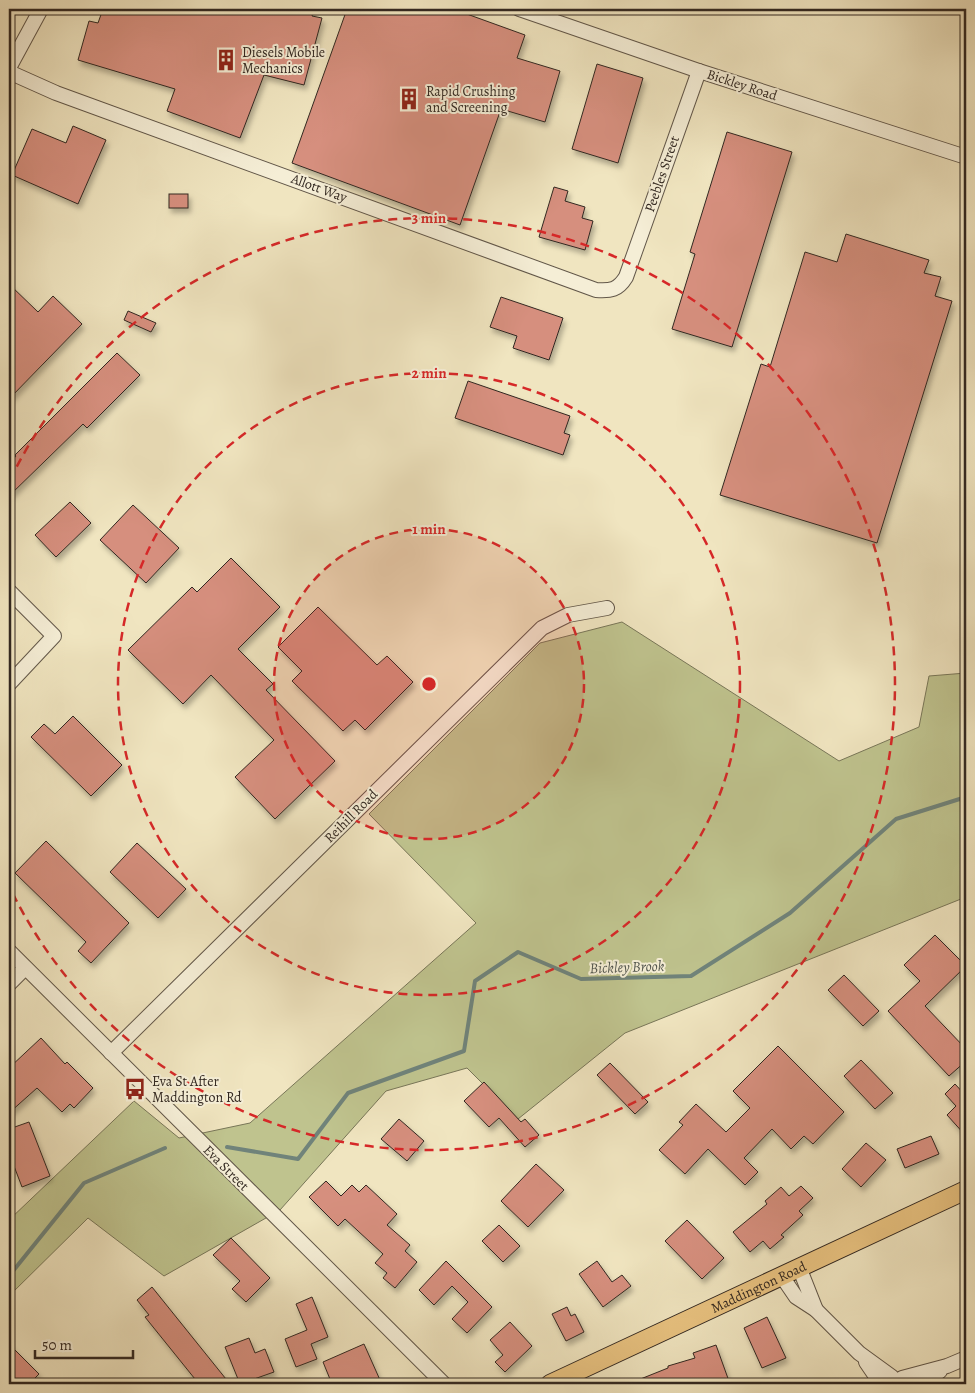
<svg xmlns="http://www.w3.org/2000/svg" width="975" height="1393" viewBox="0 0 975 1393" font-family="Alegreya,serif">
<defs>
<filter id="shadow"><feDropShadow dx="2.5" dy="4.5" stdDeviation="2.5" flood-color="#0004"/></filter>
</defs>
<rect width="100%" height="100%" fill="#f0e5c0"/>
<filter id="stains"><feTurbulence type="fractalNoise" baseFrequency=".004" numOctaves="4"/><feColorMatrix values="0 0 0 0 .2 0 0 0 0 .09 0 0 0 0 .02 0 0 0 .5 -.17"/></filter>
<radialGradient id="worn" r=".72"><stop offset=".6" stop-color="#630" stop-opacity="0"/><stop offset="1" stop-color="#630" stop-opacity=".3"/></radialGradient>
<path fill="#bfc38e" stroke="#787658" d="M622,622L839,761L919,727L929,676L966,673V897L625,1033L518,1119L467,1068L386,1091L280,1210L164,1276L88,1218L9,1296V1220L134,1101L179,1138L250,1123L476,923L369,814L540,643Z"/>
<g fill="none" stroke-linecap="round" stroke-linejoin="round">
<g stroke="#70837a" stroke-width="4">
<path d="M227,1147L298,1159L348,1093L464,1051L475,981L518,952L581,979L691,976L790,913L896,819L966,797"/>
<path d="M9,1276L84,1183L165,1148"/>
</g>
</g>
<g fill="#d68f7e" stroke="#322821" filter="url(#shadow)">
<path d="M103,9H314L312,16L322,18L304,85L264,75L240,138L167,111L175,89L78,60L89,21L98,23Z"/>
<path d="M347,9H453L525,35L517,58L560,71L545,122L501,109L460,225L292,163Z"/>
<path d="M597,64L643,78L618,163L572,149Z"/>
<path d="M73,126L106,140L78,204L12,175L32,129L66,143Z"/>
<path d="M727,132L792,152L732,347L672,329L695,254L690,252Z"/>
<path d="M554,187L568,191L565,201L585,207L582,218L593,221L585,250L539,237Z"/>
<rect x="169" y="194" width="19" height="14"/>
<path d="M846,234L929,260L924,273L941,277L935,296L952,301L877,543L720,495L761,364L770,367L805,252L837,262Z"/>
<path d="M9,284L38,312L53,296L82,324L9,399Z"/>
<path d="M501,297L563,318L549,360L513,348L517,336L490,327Z"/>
<path d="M128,311L156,323L151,332L124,320Z"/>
<path d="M117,353L140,375L87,428L83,424L9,496V464L16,456L15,455Z"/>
<path d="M468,381L570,416L564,433L570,435L563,455L455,418Z"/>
<path d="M70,502L91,523L56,557L35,535Z"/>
<path d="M133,505L179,548L146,583L100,540Z"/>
<path d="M231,558L280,607L238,649L273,684L266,690L335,761L275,819L235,777L274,740L211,675L183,704L128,650L192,587L197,592Z"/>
<path d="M318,607L377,665L387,656L413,682L365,730L355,720L343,731L292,681L302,671L278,647Z"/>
<path d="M73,716L122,765L91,796L31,737L44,724L55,734Z"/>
<path d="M46,841L129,923L91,963L78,951L86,942L15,873Z"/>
<path d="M137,843L186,889L158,918L110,872Z"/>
<path d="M935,935L966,966L925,1006L966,1049V1061L949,1076L888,1011L920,981L904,965Z"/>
<path d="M844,975L879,1011L863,1026L828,990Z"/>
<path d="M41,1038L65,1064L67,1062L93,1088L74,1108L70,1104L62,1112L37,1088L9,1113V1068Z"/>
<path d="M778,1046L844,1112L813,1144L804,1136L791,1149L772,1129L744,1158L758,1172L745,1185L708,1149L685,1174L659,1150L683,1125L679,1122L696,1104L726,1132L750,1108L733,1091Z"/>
<path d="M861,1060L893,1093L875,1109L844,1076Z"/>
<path d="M610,1063L648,1102L635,1114L597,1075Z"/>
<path d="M484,1082L521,1122L525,1119L539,1135L525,1147L499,1118L489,1127L464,1101Z"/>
<path d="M955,1084L966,1096V1136L947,1115L956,1106L945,1094Z"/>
<path d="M399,1119L424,1141L407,1161L381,1139Z"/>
<path d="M29,1122L50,1176L22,1187L9,1153V1129Z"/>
<path d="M931,1136L939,1154L905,1168L897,1149Z"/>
<path d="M866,1143L886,1160L861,1187L842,1169Z"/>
<path d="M536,1164L564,1190L528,1227L501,1201Z"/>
<path d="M326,1181L341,1196L352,1185L359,1192L366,1185L397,1214L387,1225L410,1245L405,1251L417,1262L395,1288L383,1278L387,1273L375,1263L383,1254L345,1219L338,1226L309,1197Z"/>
<path d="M801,1186L813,1198L799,1211L803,1215L781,1235L784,1237L770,1249L763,1241L750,1252L733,1232L767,1204L765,1201L781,1187L789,1196Z"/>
<path d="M687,1220L724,1258L702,1279L665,1241Z"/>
<path d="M499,1225L520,1246L503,1262L482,1241Z"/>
<path d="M231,1238L270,1278L246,1302L232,1289L240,1281L213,1255Z"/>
<path d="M446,1261L492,1307L467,1333L452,1319L468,1302L452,1286L434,1305L419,1290Z"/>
<path d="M597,1261L612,1282L622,1275L631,1286L603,1307L579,1274Z"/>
<path d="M152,1287L230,1384H199L145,1317L149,1315L137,1300Z"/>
<path d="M312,1297L328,1337L311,1344L317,1359L296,1367L285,1339L307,1330L296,1304Z"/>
<path d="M567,1307L571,1316L575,1314L584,1332L566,1341L552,1314Z"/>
<path d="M767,1317L786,1358L762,1368L744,1328Z"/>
<path d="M510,1322L532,1346L505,1372L495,1362L503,1355L490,1340Z"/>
<path d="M249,1338L255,1353L265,1349L274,1372L240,1384L225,1347Z"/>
<path d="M9,1344L39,1374L29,1384H9Z"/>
<path d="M364,1344L380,1380L372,1384H332L323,1362Z"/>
<path d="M716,1345L730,1384H628L668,1368V1366L695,1358L693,1353Z"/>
</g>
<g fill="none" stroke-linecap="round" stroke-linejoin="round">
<g stroke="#625749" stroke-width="16">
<g id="minor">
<path d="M519,9L699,71L966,157"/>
<path d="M9,68L41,9"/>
<path d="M9,72L56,93L596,290C611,291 618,290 626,277L699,71"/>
<path d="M9,591L54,636L9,684"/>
<path d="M9,951L444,1384"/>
<path d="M9,984L25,968"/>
<path d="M111,1053L542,628L568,615L607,608"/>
<path d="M799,1267L816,1310"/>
<path d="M781,1275L796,1297L816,1310L859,1353L892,1377"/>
<path d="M866,1362L881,1384"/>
<path d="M902,1378L947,1366L966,1358"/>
<path d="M922,1384L940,1371"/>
</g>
</g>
<g stroke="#322821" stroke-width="20">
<g id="major">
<path id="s1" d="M550,1384L966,1190"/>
</g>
</g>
<use href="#minor" stroke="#f5eed6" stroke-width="14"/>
<use href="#major" stroke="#e8c280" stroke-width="18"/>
</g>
<circle cx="429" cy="684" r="155" fill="#d62828" fill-opacity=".12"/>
<g fill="none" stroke="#d62828" stroke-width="2.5" stroke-dasharray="9 6">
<circle cx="429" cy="684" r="155"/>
<circle cx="429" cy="684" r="311"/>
<path d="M10 480A466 466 0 1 1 10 888"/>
</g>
<defs>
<g id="building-bare" transform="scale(1.725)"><path d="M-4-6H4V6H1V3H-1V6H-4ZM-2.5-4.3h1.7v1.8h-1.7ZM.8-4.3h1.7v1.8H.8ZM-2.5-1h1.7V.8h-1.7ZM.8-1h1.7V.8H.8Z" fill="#8f2418" stroke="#f5eed6" stroke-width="2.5" paint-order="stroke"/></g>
<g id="bus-bare" transform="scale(1.725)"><path d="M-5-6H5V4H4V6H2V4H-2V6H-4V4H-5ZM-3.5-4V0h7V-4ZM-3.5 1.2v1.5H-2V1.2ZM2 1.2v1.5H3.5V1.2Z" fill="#8f2418" stroke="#f5eed6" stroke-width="2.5" paint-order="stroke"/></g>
</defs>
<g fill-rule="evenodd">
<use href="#building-bare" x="226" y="60"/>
<use href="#building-bare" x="409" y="99"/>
<use href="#bus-bare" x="135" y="1089"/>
</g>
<g text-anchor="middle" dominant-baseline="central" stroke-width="4" stroke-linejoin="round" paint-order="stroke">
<g font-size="14" fill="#322821" stroke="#f5eed6" text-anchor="start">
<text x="242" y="52">Diesels Mobile<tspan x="242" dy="16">Mechanics</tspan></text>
<text x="426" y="91">Rapid Crushing<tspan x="426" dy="16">and Screening</tspan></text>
<text x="152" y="1081">Eva St After<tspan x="152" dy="16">Maddington Rd</tspan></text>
</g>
<g font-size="14" fill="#322821" stroke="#f5eed6">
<text transform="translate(742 85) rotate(18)">Bickley Road</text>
<text transform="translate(662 174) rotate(-71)">Peebles Street</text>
<text transform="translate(319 188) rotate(20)">Allott Way</text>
<text transform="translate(351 816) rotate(-45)">Reihill Road</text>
<text transform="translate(226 1168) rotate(45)">Eva Street</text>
<text stroke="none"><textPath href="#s1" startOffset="230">Maddington Road</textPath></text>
</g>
<g font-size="15" font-style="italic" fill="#51554e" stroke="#f5eed6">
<text transform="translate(627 967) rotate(-2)">Bickley Brook</text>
</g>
</g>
<circle cx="429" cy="684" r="8" fill="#d62828" stroke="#f5eed6" stroke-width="2.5"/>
<g font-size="15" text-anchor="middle" font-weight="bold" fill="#d62828" stroke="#f5eed6" stroke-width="4" stroke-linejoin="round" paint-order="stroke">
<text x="429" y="223">3 min</text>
<text x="429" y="378">2 min</text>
<text x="429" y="534">1 min</text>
</g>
<rect width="975" height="1393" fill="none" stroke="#f0e5c0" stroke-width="30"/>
<rect x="10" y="10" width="955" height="1373" fill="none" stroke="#322821" stroke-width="2.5"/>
<rect x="15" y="15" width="945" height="1363" fill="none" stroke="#322821"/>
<path d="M35 1350v8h98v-8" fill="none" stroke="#322821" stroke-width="2.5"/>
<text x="42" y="1350" font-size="15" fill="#322821" stroke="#f5eed6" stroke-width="4" paint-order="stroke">50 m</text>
<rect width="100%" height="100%" filter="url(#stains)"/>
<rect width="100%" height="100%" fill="url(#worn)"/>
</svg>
